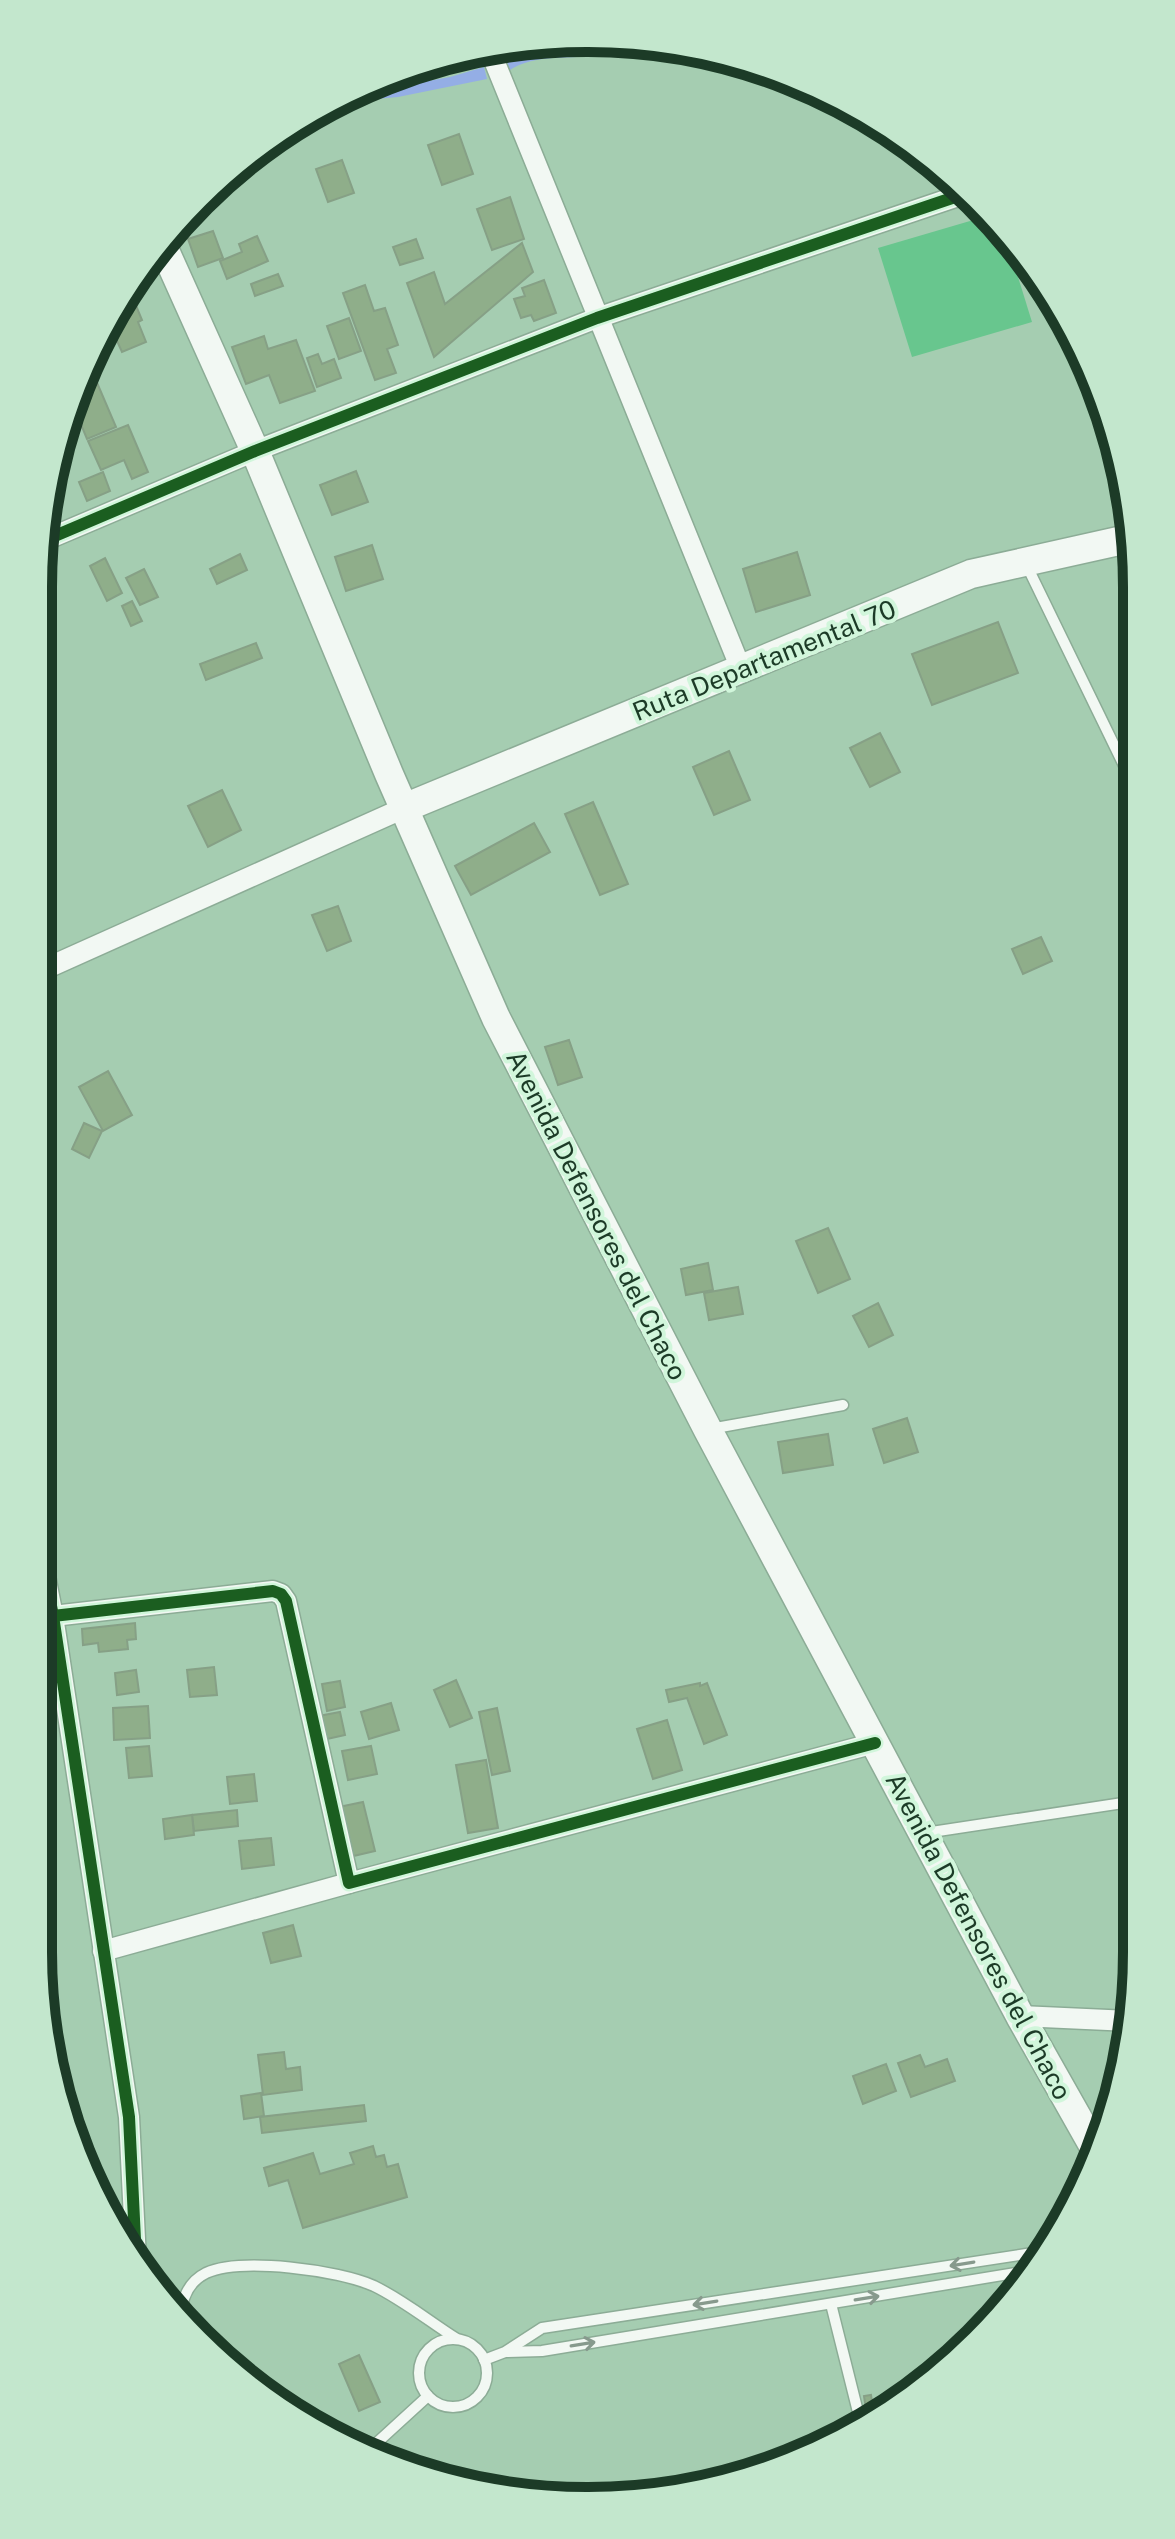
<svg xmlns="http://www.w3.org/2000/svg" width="1175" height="2539" viewBox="0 0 1175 2539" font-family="'Public Sans',sans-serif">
<rect width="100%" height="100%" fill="#a5cdb1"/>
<path fill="#68c68e" d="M987,216L1005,235L1032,322L912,357L878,248Z"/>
<g fill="#94aee5">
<path d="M609,40L637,43C624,45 613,51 601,54C569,61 535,52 507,72L499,53C534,41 574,53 609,40Z"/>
<path d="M484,67L487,79L398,97L333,103L357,91L385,89L450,77Z"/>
</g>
<g fill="#8fae8a" stroke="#86a086" stroke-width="2">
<path d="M459,134L473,174L442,185L428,145Z"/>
<path d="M342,160L354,193L328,202L316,169Z"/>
<path d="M510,197L524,239L492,250L477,209Z"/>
<path d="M213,231L223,258L198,267L188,239Z"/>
<path d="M257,236L268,261L227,279L220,261L242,252L239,244Z"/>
<path d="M416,239L423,258L400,265L393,247Z"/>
<path d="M522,243L533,272L434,357L407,283L434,272L445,304Z"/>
<path d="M278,274L283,286L255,296L251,284Z"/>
<path d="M544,280L556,313L534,321L531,315L521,318L514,299L525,296L522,288Z"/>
<path d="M365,285L374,311L385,308L398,345L387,349L396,373L375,380L343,293Z"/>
<path d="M132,296L142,320L138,322L146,342L122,352L113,332L108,334L106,329L120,301Z"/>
<path d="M349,318L361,351L339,359L327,326Z"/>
<path d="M264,336L268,349L296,340L315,391L280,403L269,375L246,384L232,347Z"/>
<path d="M318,354L322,364L334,359L341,378L317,387L307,358Z"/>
<path d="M89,364L116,427L87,439L72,403L80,378Z"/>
<path d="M128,425L148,472L132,479L124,460L101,470L88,441Z"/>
<path d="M356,471L368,502L332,515L320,485Z"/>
<path d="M103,472L110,491L87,501L79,482Z"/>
<path d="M49,480L57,503L46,507Z"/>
<path d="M372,545L383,579L346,591L335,557Z"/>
<path d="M797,552L810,595L756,612L743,569Z"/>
<path d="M240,554L247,570L217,584L210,569Z"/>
<path d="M105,558L122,593L107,601L90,566Z"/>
<path d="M144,569L158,597L140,605L126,578Z"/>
<path d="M132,601L142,621L131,626L122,606Z"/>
<path d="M998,622L1018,673L932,705L912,654Z"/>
<path d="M256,643L262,658L206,680L200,664Z"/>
<path d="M880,733L900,772L870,787L850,748Z"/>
<path d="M729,751L750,800L714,815L693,767Z"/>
<path d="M222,790L241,830L208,847L188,806Z"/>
<path d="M593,802L628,884L600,895L565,814Z"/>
<path d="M534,823L550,852L471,895L455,866Z"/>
<path d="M338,906L351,941L327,951L312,915Z"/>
<path d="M1041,937L1052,961L1023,974L1012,949Z"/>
<path d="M569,1040L582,1077L558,1085L545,1047Z"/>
<path d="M108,1071L132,1115L103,1131L79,1087Z"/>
<path d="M84,1123L102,1131L89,1158L72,1149Z"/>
<path d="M828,1228L850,1279L818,1293L796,1241Z"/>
<path d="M708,1263L713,1290L686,1295L681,1269Z"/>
<path d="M738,1287L743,1314L709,1320L704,1293Z"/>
<path d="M878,1303L893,1335L869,1347L853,1316Z"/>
<path d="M907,1418L918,1452L884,1463L873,1429Z"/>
<path d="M828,1434L833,1465L783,1473L778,1442Z"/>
<path d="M135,1623L136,1639L127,1640L128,1649L99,1652L98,1643L83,1645L82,1629Z"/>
<path d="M214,1667L217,1695L190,1697L187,1670Z"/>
<path d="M136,1670L139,1692L117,1695L115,1673Z"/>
<path d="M456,1680L472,1718L450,1727L434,1690Z"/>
<path d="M340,1681L345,1707L327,1711L322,1684Z"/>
<path d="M700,1683V1686L707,1683L727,1735L704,1744L687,1698L669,1702L666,1690Z"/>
<path d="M391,1703L399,1730L369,1739L361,1712Z"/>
<path d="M148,1706L150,1738L114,1740L113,1708Z"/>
<path d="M497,1708L510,1771L492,1775L479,1712Z"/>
<path d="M340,1712L345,1735L318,1741L313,1717Z"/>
<path d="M667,1720L682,1770L653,1779L637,1729Z"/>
<path d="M149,1746L152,1776L129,1778L126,1748Z"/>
<path d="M371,1746L377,1774L348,1780L342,1751Z"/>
<path d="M486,1760L498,1828L468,1833L456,1765Z"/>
<path d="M254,1774L257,1801L230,1804L227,1777Z"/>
<path d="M363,1802L375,1851L345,1858L334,1808Z"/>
<path d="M237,1810L238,1826L194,1831L192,1815Z"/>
<path d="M192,1815L194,1835L165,1839L163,1819Z"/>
<path d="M271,1838L274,1865L242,1869L239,1841Z"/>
<path d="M293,1925L301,1956L271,1963L263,1933Z"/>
<path d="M284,2052L286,2069L300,2067L302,2090L263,2095L258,2055Z"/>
<path d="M920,2055L925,2067L947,2059L955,2081L911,2097L898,2063Z"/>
<path d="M886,2064L896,2091L863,2104L853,2076Z"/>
<path d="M261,2093L264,2116L244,2119L241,2096Z"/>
<path d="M364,2105L366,2121L262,2133L260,2117Z"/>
<path d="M373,2146L376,2157L384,2155L387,2167L398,2164L407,2197L303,2228L288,2180L269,2186L264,2168L313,2153L320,2174L354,2164L350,2153Z"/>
<path d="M359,2355L380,2402L359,2411L339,2364Z"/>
<path d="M871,2395L874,2415L867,2416L864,2396Z"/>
</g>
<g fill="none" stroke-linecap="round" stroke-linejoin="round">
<g stroke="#8cac96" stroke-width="13">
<g id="service">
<path d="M1026,564L1133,784"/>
<path d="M710,1429L843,1405"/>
<path d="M925,1833L1136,1801"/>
<path d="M831,2304L862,2428"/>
<path d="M181,2319C181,2300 188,2282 206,2273C241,2257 338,2270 374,2286C403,2300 430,2322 457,2339"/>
<circle cx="453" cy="2373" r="34"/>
<path d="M507,2352L542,2351L1027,2271"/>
<path d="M484,2360L505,2352L542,2328L1039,2252"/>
<path d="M370,2449L428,2396"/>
</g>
</g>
<g stroke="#8cac96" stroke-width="23">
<g id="minor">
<path d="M489,48L741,669"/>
<path d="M43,541L255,451L597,318L964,194"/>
<path d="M38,972L404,808"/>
<path d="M38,1541L53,1616L129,2117L136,2260"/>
<path d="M53,1616L273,1591L281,1594L286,1601L349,1883L875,1743"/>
<path d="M103,1951L349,1883"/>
<path d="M1020,2016L1130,2021"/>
</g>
</g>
<g stroke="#8cac96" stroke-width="31">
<g id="secondary">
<path d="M162,244L255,451L389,774L496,1018L708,1430L1020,2016L1098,2154"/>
<path d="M404,808L971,574L1132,538"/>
</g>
</g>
<use href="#service" stroke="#f2f8f3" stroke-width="10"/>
<use href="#minor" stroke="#f2f8f3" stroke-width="20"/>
<use href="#secondary" stroke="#f2f8f3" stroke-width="28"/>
<g stroke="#d1f6db" stroke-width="17">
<g id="cycleway">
<path d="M43,541L255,451L597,318L964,194"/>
<path d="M38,1541L53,1616L129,2117L136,2260"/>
<path d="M53,1616L273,1591L281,1594L286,1601L349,1883L875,1743"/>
</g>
</g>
<use href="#cycleway" stroke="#1b5e20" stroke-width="12"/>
</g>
<defs><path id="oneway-shaft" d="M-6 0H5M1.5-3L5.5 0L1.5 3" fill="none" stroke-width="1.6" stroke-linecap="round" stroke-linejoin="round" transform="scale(2)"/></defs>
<g stroke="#879a8d">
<use href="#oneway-shaft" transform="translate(962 2264) rotate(171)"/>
<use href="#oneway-shaft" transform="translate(867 2298) rotate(-9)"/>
<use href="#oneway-shaft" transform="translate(705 2303) rotate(171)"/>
<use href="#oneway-shaft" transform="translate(583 2344) rotate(-9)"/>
</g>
<g text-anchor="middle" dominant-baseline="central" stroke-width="8" stroke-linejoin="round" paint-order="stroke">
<g font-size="26" fill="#1c3b27" stroke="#d1f6db">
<text transform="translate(764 660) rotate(-22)">Ruta Departamental 70</text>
<text transform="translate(597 1215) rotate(63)">Avenida Defensores del Chaco</text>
<text transform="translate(979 1936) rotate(62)">Avenida Defensores del Chaco</text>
</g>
</g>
<path d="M0 0H1175V2539H0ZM587 52H588A535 535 0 0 1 1123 587V1952A535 535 0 0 1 588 2487H587A535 535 0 0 1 52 1952V587A535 535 0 0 1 587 52Z" fill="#c3e7cd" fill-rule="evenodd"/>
<path fill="none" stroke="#1c3b27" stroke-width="10" d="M587 52H588A535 535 0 0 1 1123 587V1952A535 535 0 0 1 588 2487H587A535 535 0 0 1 52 1952V587A535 535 0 0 1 587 52Z"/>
</svg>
